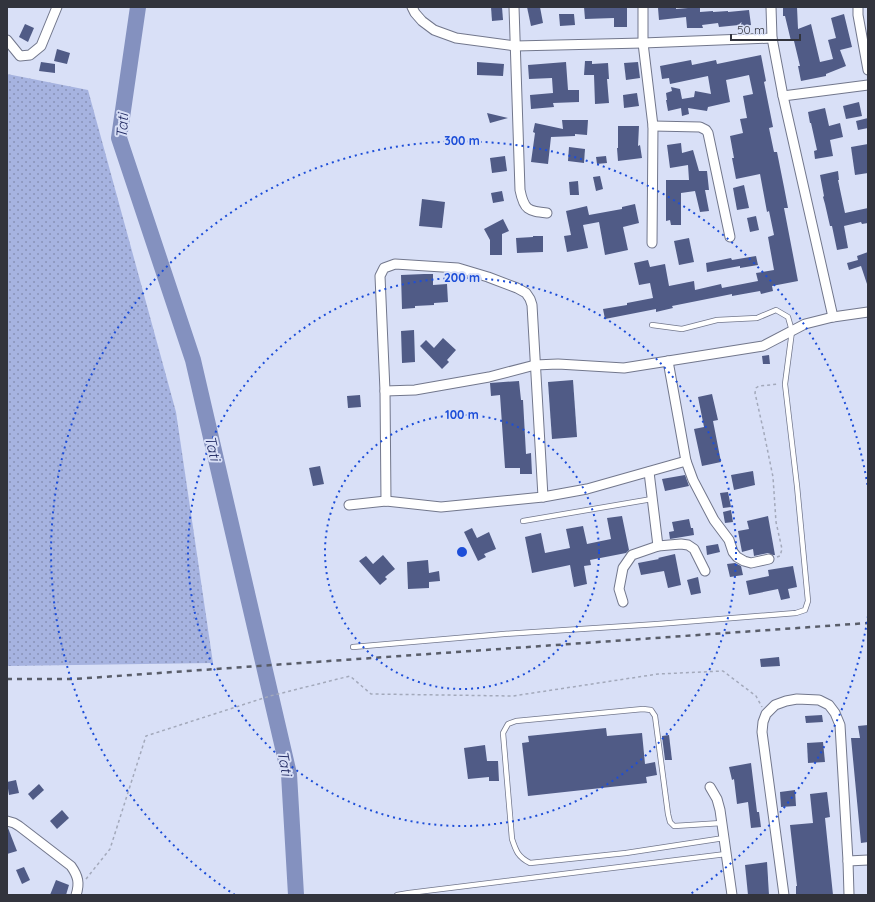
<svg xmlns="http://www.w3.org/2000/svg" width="875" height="902" viewBox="0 0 875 902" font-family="Quicksand,sans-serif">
<defs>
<pattern id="grass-dots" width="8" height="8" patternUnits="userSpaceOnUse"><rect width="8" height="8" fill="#a6b3e0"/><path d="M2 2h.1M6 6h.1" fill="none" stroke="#8892b7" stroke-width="1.8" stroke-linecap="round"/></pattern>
</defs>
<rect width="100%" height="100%" fill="#d9e0f7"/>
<path fill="url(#grass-dots)" d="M7,74L88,90L176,412L213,663L7,666Z"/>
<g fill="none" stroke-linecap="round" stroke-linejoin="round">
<path stroke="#8491bf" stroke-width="16" d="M138,7L119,138L193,360L289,774L296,895"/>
</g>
<g fill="#505b86">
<path d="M491,7H502L503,20L492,21Z"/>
<path d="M527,7H540L543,23L531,26Z"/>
<path d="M584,7H601V8H627V27H614V18L585,19Z"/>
<path d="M672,7H676V9L700,7V12L713,11V12L728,11V12L749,10L751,25L739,27V25L719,27L718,23L702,25L703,28H687L686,17L659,20L658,8Z"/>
<path d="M783,7H797L798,29L811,24L820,62L833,59L828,40L836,38L831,18L844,14L852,47L840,50L846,66L826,74V76L801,81L798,66H800L794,41H791L785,16H783Z"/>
<path d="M559,14H574L575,25L560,26Z"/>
<path d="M25,24L34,28L28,42L19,37Z"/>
<path d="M57,49L70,53L67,64L54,61Z"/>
<path d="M761,55L766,81L764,82L773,127L769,128L774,152H777L784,187L788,208H784L798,281L772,286L773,291L761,294L760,291L732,296V294L672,306L673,308L656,312V309L605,319L603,309L627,305V303L653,298L650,283L639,285L634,263L648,260L650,267L665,264L669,286L694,281L695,290L721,284L722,288L758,281L756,273L774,270L768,237L774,235L769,211L767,212L760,174L736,179L732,158H734L730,136L743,133L740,119L747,118L743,96L753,94L749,75L726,80L730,102L708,107L707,111L688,108L689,114L682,116L681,108L668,111L666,100H667L666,93L672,91L671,87L680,89L682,99L694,97L695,91L711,94L708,76L670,84L669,78L662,79L660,66L691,60L692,65L716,60L717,64Z"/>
<path d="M585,61H592V64L608,63L609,79H607L609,103L595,104L594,75H584Z"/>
<path d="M41,62L55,64V73L39,71Z"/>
<path d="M477,62L504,64L503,76L477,75Z"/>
<path d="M566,62L568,90H579V102L553,103L554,107L531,109L530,95L553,93L552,78L529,79L528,65Z"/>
<path d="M638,62L640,78L626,80L624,63Z"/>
<path d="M637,93L639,106L624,108L623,95Z"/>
<path d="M859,102L862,116L846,119L843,106Z"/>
<path d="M825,108L829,126L840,123L843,137L830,140L833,156L815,159L814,151L817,150L811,123H810L808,112Z"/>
<path d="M487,113L508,118L490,123Z"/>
<path d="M868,118V128L858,130L856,121Z"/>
<path d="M562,120H588L587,135L575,134V136L551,137L548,164L531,162L535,133L533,132L535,123L563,129Z"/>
<path d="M618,126H639L638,146L640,145L642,158L618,161L617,148H618Z"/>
<path d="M681,143L682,153L693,150L699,171H707L709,190H705L709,211L700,212L695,191L681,193V225H671L670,220L666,221V180H689L688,165L670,168L667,145Z"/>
<path d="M868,144V173L855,175L851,147Z"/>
<path d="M569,147L585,149L584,163L568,161Z"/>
<path d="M505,156L507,171L492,173L490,158Z"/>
<path d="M606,156L607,163L597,164L596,157Z"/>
<path d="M838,171L839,180H838L845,213L868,208V223L862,224L861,222L844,226L848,248L837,250L832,226H830L825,204L823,197L824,196L820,175Z"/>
<path d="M600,176L603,189L596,191L593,177Z"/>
<path d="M578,181L579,195H570L569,182Z"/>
<path d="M744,185L749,208L737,210L733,188Z"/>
<path d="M502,191L504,201L493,203L491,193Z"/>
<path d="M422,199L445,202L442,228L419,226Z"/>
<path d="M635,204L639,223L623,227L628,250L605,255L599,222L583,225L588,248L567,252L564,236L571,235L566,211L587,206L589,215L622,209V207Z"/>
<path d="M756,216L759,230L750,232L747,218Z"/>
<path d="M503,219L509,231L502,234V255H490V240L484,229Z"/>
<path d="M533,236H543V252L517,253L516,238L533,237Z"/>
<path d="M689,238L694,262L679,265L674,241Z"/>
<path d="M868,252V284H867L861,266L849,270L847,263L858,260L857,256Z"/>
<path d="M756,256L758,265L740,268V266L707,272L706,263L731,258L732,260Z"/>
<path d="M424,274H433V285L447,284L448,302L434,303V305L415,306V308L402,309L401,275Z"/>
<path d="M414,330L415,362L402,363L401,331Z"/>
<path d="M443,338L456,350L447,360L449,362L442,369L420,346L426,340L434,348Z"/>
<path d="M769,355L770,364H763L762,356Z"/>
<path d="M573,380L577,437L552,439L548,382Z"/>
<path d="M519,381L521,400H523L526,454L531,453L532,474H520V468H505L500,395L491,396L490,383Z"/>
<path d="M712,394L718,420L713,421L721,462L702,466L694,429L704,427L698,397Z"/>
<path d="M360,395L361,407L348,408L347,396Z"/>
<path d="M320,466L324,484L313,486L309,468Z"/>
<path d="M753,471L755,485L734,490L731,475Z"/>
<path d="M685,475L689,486L665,491L662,479Z"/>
<path d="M728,492L731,507L723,508L720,493Z"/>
<path d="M731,510L733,522L725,523L723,512Z"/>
<path d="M622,516L629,550L626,553L590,560L591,565L584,566L587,584L574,587L570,565L532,573L525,537L541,533L545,553L570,548L566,529L583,526L587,544L611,539L607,518Z"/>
<path d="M768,516L775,555H773L768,553L754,556L753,549L742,552L738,531L749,529L747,521Z"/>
<path d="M689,519L691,528H693L694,535L670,539L669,532L674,531L672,522Z"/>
<path d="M472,528L477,538L489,532L496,549L484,554L486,557L478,561L464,532Z"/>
<path d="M718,544L720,552L707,555L706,546Z"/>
<path d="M675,554L681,585L668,588L664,571L641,575L638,563L659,559L658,558Z"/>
<path d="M383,555L395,569L385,577L387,579L380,585L359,561L366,556L373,564Z"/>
<path d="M428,560L429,573L439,571L440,581L429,582V588L408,589L407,562Z"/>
<path d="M735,563L741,566L743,575L730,577L727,564Z"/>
<path d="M793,566L797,587L788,589L790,598L781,600L778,589L749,595L746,581L769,576L768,570Z"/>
<path d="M698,577L701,593L691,595L687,580Z"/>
<path d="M779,657L780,666L761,667L760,659Z"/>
<path d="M822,715L823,722L806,723L805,716Z"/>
<path d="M868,725V842L861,843L851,738H860L858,726Z"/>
<path d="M606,728L607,736L642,733L645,764L655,762L657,775L646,777L647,783L528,796L522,743L529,742L528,736Z"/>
<path d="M669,735L672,760H665L662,736Z"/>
<path d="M823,742L825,762L808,763L807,743Z"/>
<path d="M485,745L487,761H498L499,781H489V777L468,779L464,748Z"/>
<path d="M751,763L757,812H759L761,827L751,828L748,802L737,804L734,779L732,780L729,767Z"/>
<path d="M16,780L19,793L9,795L7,782Z"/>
<path d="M39,784L44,790L33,800L28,794Z"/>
<path d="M795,790L796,806L781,807L780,792Z"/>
<path d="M827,792L830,817L825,818L833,895H796V886H797L790,825L813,823L810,794Z"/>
<path d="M62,810L69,818L57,829L50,821Z"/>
<path d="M7,827L8,828L17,851L7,854Z"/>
<path d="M767,862L769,895H748L745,865Z"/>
<path d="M24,867L30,880L22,884L16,870Z"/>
<path d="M56,880L69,885L66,895H50Z"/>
</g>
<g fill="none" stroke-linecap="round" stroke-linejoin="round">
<g stroke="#72778c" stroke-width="6">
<g id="lane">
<path d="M523,521L652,499"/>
<path d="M353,647L504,634L658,624L796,613L805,610L808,601L797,486L785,384L792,331L788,317L776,310L757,318L717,320L682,329L652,325"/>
<path d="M722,823L674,826L670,822L668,814L655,716L651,710L643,709L516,721L508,724L503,733L512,839C516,851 518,857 530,863L626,853L724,838"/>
<path d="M397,895L409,893L726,854"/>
</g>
</g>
<g stroke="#72778c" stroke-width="11">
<g id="street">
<path d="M412,7L415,13L422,21L434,30L456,38L515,46L643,43L772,38"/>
<path d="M514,7L520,190C524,210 528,211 547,213"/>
<path d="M643,7V43L653,126L652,243"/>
<path d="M771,7L772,38L783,96L833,317"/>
<path d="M858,7V15L868,70"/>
<path d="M7,40L20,56L30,55L41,46L57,7"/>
<path d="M783,96L868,85"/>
<path d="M653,126L700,127L706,130L708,133L730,237"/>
<path d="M668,361L686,461L693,480L714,520L729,540L733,552L737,557L744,561L751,563L769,559"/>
<path d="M385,391L415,390L489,377L535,365L558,364L624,368L763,346L805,324L833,317L868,312"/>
<path d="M649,472L658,546"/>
<path d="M386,501L385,391L380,276L384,268L395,264L458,268L488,277L517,288L526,293L530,299L532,305L543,497"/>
<path d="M349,505L386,501L441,507L543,497L587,489L686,461"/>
<path d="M623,602L619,589L623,568L632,555L658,546L681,544L688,545L694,549L705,571"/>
<path d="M710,787L717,799L720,810L732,895"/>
<path d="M7,821L14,823L19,826L71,866C78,876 80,883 76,895"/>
<path d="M848,861L868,860"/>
<path d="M784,895L762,732L763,722L766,714L775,705L786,701L797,699L819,700L829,705L835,713L840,725L848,861L849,895"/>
</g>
</g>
<g stroke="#a3a9bb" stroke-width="1.5" stroke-dasharray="3 3" stroke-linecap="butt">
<path d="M777,557L780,556L782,549L776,522L773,477L764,433L755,393L756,388L759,386L779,384"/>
<path d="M86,879L110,849L146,736L270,696L350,676L371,694L513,696L658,674L723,671L756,696L762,707"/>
</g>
<use href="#lane" stroke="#fff" stroke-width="4.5"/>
<use href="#street" stroke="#fff" stroke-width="9"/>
<path stroke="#595d69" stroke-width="2.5" stroke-dasharray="5 5" stroke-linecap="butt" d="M7,679H74L868,623"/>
</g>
<g fill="none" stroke="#1d4ed8" stroke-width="2" stroke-dasharray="2 4">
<circle cx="462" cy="552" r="137"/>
<circle cx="462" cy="552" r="274"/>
<path d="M868 616A411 411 0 0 1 689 895M235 895A411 411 0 1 1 868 488"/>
</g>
<g text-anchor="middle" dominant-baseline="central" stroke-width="4" stroke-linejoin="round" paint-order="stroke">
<g font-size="15" font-style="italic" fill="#202962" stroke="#d9e0f7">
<text transform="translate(122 126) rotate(-87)">Tati</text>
<text transform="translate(213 448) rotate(77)">Tati</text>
<text transform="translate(285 763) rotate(79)">Tati</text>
</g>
</g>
<circle cx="462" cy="552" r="6" fill="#1d4ed8" stroke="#d9e0f7" stroke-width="2"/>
<g font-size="12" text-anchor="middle" font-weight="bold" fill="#1d4ed8" stroke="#d9e0f7" stroke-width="4" stroke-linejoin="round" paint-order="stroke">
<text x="462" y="145">300 m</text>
<text x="462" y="282">200 m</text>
<text x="462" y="419">100 m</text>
</g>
<rect width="875" height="902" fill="none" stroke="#32343d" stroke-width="16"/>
<path d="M731 34v6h69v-6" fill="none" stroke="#32343d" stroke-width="2"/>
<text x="737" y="34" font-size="12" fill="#32343d" stroke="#d9e0f7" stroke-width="3" paint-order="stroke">50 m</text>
</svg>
